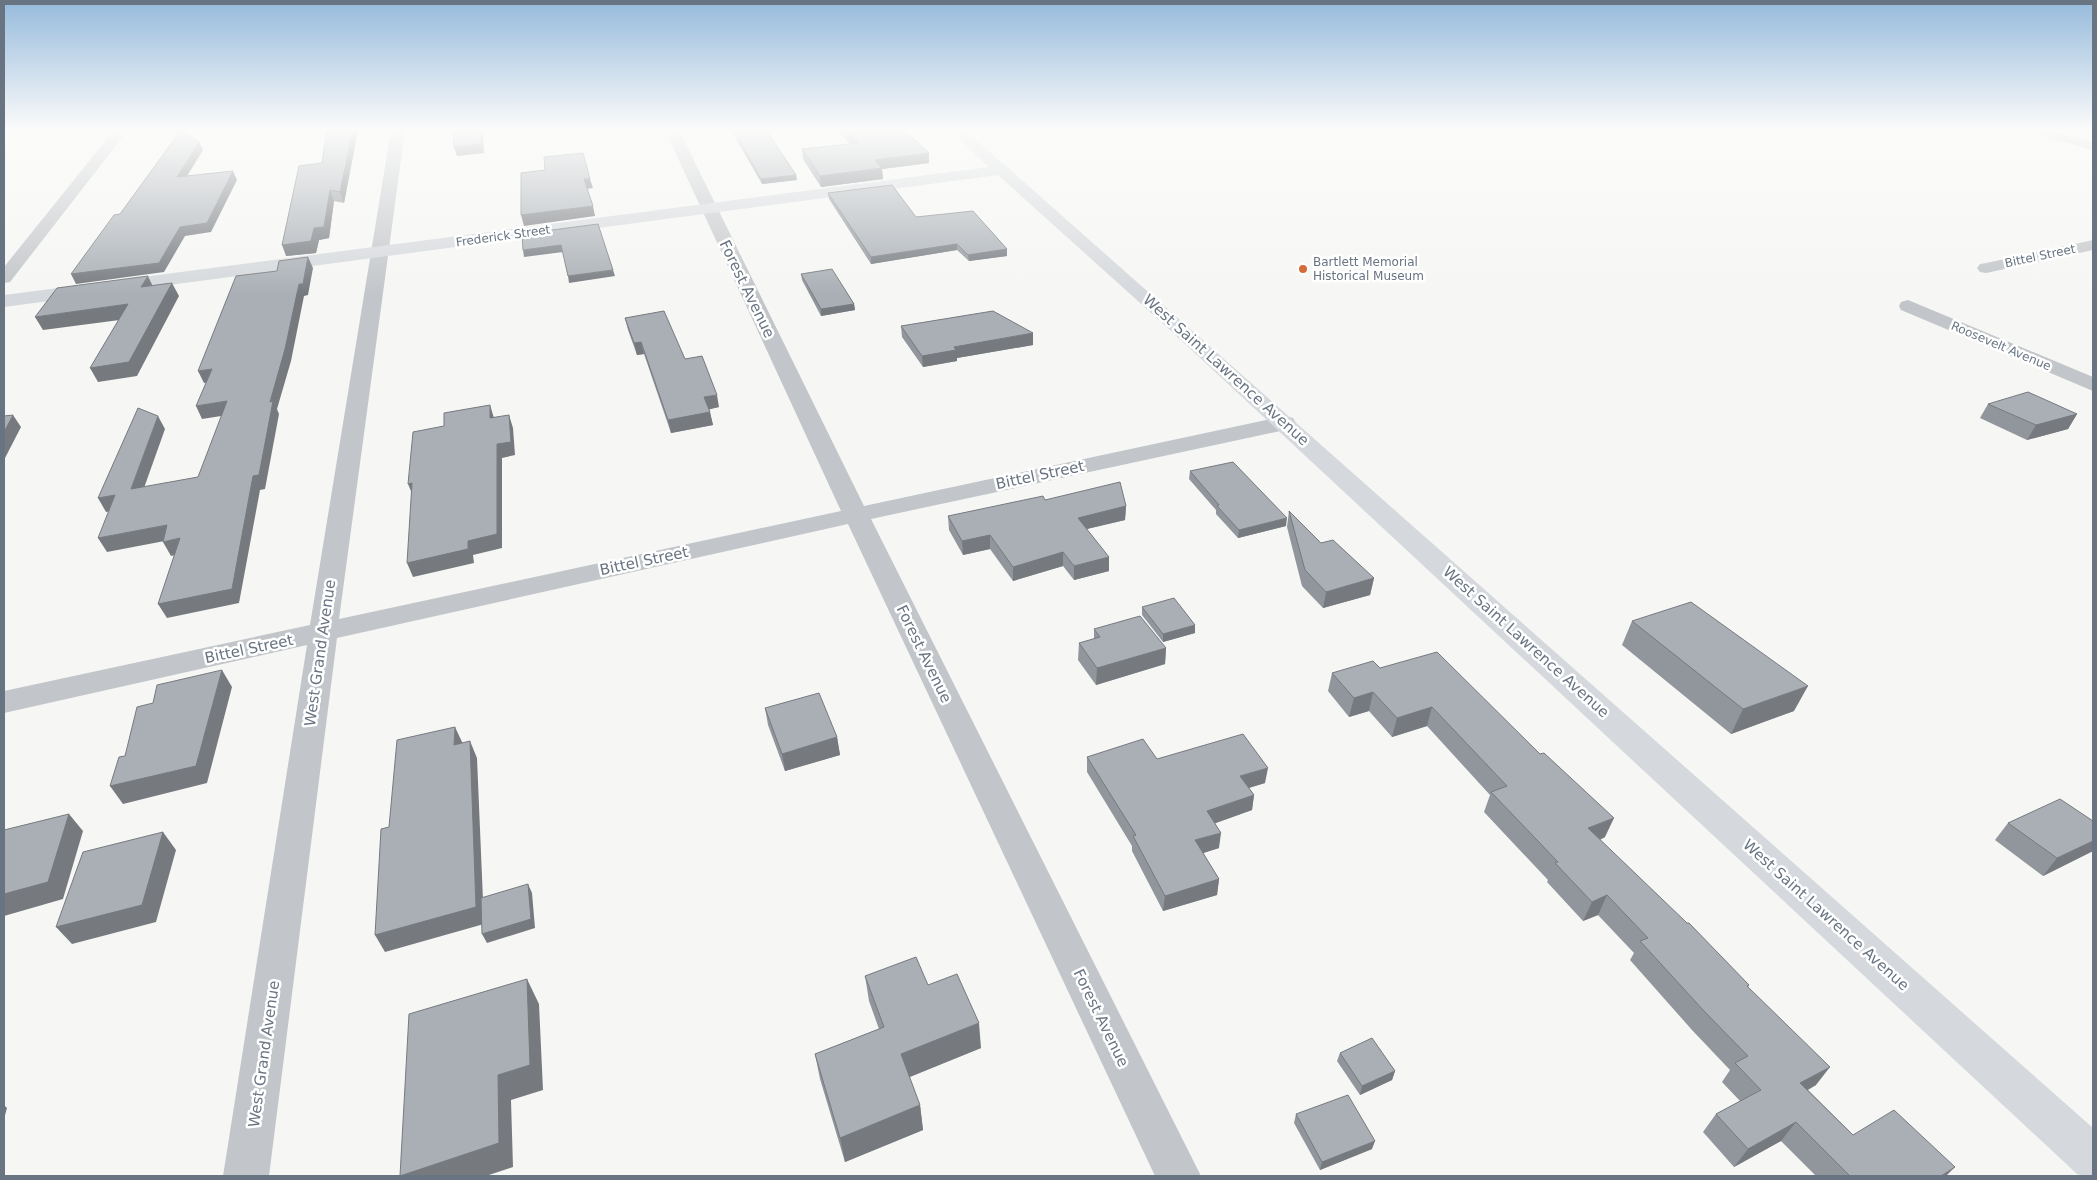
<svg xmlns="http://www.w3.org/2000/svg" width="2097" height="1180" viewBox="0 0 2097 1180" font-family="'DejaVu Sans',sans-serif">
<rect width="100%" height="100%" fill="#f6f7f4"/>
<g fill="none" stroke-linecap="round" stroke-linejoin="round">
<g fill="#c2c5c9" fill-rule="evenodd">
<path d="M114,130H128L10,282L4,283V267Z"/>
<path d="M391,130H405L339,619L841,511L665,130H679L864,506L1285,416L1293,418L1296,423L1293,428L1285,430L871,519L1201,1176H1155L848,524L337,638L269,1176H223L307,645L4,713V691L310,625Z"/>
<path d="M2029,130H2050L2093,142V150L2031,133Z"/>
<path d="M2093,240V250L1986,273L1980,272L1977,268L1980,264L1986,263Z"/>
<path d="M1908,300L2093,377V391L1901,310L1899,306L1901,302Z"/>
</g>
<path fill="#d5d8dc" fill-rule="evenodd" d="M949,130H964L1007,167L2093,1128V1176H2083L2077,1174L1169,329L998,175L4,307V295L989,167Z"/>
</g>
<g fill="#91969c">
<path d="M327,130H358L344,203L334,201L329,238L319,240L316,253L286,256L322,163Z"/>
<path d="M731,130H766L796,175L797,180L762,184Z"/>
<path d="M837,130H904L929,153V163L882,169L883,179L821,187L803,159L802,149L850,144Z"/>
<path d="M828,193L916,217L1007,249V256L969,261L957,250L871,264L829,199Z"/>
<path d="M801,274L854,304L855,310L821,316L802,280Z"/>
<path d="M625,318L685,359L719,407L709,409L713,425L671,433L644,354L637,355L628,330Z"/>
<path d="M901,326L1033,345L957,358V361L923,367L902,337Z"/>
<path d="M1988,404L2077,414L2068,429L2027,440L1980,418Z"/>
<path d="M1190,471L1286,526L1238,538L1216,514V510L1189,479Z"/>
<path d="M1045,500L1126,506L1125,520L1087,529L1109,571L1074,580L1063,566L1013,581L990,549L963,555L949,530L948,516Z"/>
<path d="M1289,511L1321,543L1374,578L1370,595L1323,608L1302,586L1287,527Z"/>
<path d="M1142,607L1195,633L1163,642L1142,615Z"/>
<path d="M1632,621L1794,711L1731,734L1622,645Z"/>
<path d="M1094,629L1166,648L1165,664L1096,685L1078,660L1079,643L1094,639Z"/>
<path d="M1380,668L1605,837L1600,840L1749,985L1748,987L1816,1085L1808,1090L1853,1135L1946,1176H1816L1781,1141L1734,1167L1703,1132L1716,1114L1740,1101L1722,1082L1730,1070L1692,1030L1630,960L1634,953L1598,915L1583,921L1547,882L1548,880L1484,812L1490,795L1427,726L1392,737L1369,711L1349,717L1328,691L1332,673Z"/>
<path d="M765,708L837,737L840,755L785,771L768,725Z"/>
<path d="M1087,757L1157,759L1265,783L1249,788L1254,795L1252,810L1215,823L1219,848L1203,853L1219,879L1217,895L1163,911L1132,851V846L1087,772Z"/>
<path d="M2093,821V851L2043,876L1995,840L2008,823Z"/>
<path d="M865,976L928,985L981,1048L909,1077L920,1105L923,1130L845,1162L820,1079L815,1054L879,1029L869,1001Z"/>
<path d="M1340,1053L1395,1071L1392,1080L1360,1095L1337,1061Z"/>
<path d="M1296,1114L1372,1149L1320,1170L1294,1123Z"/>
</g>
<g fill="#767a7f">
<path d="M353,130H358L344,203L340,192Z"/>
<path d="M481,130H483L484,153L457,156L454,147Z"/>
<path d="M199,142L203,150L181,186L177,177Z"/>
<path d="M929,153V163L882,169L883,179L821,187L820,176L875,160Z"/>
<path d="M233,171L237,180L211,232L185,236L164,272L76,284L71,274L180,227Z"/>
<path d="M796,175L797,180L762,184L761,179Z"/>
<path d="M584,179H590L593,188L586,189Z"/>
<path d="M330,190L334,201L329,238L319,240L316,253L286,256L282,245L314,228Z"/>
<path d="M593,206L595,216L524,226L521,215Z"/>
<path d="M957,244V250L871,264V257Z"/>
<path d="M561,245L563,252L524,257L523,250Z"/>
<path d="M1007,249V256L969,261L968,255Z"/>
<path d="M308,257L313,268L308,295L304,296L291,361L277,409L279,414L265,489L260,490L239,603L167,618L158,604L253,476L270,402L299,284Z"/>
<path d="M613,270L615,276L569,283L568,276Z"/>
<path d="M148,276L154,289L141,287Z"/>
<path d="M172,283L179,296L137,376L98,382L90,368Z"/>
<path d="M128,304L135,318L43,330L35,317Z"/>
<path d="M854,304L855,310L821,316V309Z"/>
<path d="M1033,333V345L957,358V361L923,367L922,356L954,347Z"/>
<path d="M641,342L644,354L637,355L634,343Z"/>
<path d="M212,369L218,381L204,383L198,371Z"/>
<path d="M717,395L719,407L707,410L704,397Z"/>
<path d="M227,401L234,414L202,419L196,406Z"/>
<path d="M490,405L494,418H490Z"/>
<path d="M710,412L713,425L671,433L668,420Z"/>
<path d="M2077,414L2068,429L2027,440L2036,425Z"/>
<path d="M13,415L21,427L4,460V432Z"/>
<path d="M509,415L513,428L515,455L502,458V548L473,555L474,563L413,577L407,563L468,541L497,444Z"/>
<path d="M158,416L165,429L139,502L131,489Z"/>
<path d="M412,483L414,498L408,484Z"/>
<path d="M115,495L123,509L106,512L98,498Z"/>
<path d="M1126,506L1125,520L1078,531V518Z"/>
<path d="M1287,518L1286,526L1238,538L1239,530Z"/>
<path d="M167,525L175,539L107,552L98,538Z"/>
<path d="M990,535V549L963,555L962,541Z"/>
<path d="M180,538L188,552L171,556L163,542Z"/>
<path d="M1063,552V566L1013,581V567Z"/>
<path d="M1109,557V571L1074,580V566Z"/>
<path d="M1374,578L1370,595L1323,608L1326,592Z"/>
<path d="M1195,625V633L1163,642V634Z"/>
<path d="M1166,648L1165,664L1096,685L1097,668Z"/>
<path d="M222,670L232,687L207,783L123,804L110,786Z"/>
<path d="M1808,686L1794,711L1731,734L1743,709Z"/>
<path d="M1373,692L1369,711L1349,717L1354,698Z"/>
<path d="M1432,707L1427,726L1392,737L1397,718Z"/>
<path d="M455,727L463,744L454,745Z"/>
<path d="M837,737L840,755L785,771L782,754Z"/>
<path d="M470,741L477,758L484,924L385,952L375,935Z"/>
<path d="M1268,768L1265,783L1238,791L1240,776Z"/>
<path d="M1254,795L1252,810L1205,827L1207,811Z"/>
<path d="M69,814L83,831L63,899L4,916V892Z"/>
<path d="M1614,818L1605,837L1580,848L1588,828Z"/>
<path d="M163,832L176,850L156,922L72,944L56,927Z"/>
<path d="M1221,833L1219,848L1194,856L1195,840Z"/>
<path d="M2093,841V851L2043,876L2057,858Z"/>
<path d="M1219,879L1217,895L1163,911L1165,896Z"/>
<path d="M528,884L532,893L535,928L487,943L482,934Z"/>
<path d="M1607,895L1598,915L1583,921L1592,902Z"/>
<path d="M527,979L539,1004L543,1090L511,1100L513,1167L486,1176H400L498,1075Z"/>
<path d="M979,1023L981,1048L905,1079L901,1054Z"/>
<path d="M1830,1067L1816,1085L1786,1101L1800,1083Z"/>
<path d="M1395,1071L1392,1080L1360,1095L1362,1086Z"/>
<path d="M4,1105L7,1108L4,1119Z"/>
<path d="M920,1105L923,1130L845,1162L840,1138Z"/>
<path d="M1796,1122L1781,1141L1734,1167L1748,1149Z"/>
<path d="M1375,1141L1372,1149L1320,1170L1322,1162Z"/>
<path d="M1955,1167L1946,1176H1941Z"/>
</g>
<g fill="#a9afb5" stroke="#767a7f">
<path d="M181,130L199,142L177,177L233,171L207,223L180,227L159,263L71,274L114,215L120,214Z"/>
<path d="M327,130H353L340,192L330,190L324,227L314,228L311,241L282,245L299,166L322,163Z"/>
<path d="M453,130H481V144L454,147Z"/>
<path d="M733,130H766L796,175L761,179Z"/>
<path d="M845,130H904L929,153L875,160L882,168L820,176L802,149L858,143Z"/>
<path d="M583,153L590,179H584L593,206L521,215V173L545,170L544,157Z"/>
<path d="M892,185L916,217L973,211L1007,249L968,255L957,244L871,257L828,193Z"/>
<path d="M598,224L613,270L568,276L561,245L523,250L522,234Z"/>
<path d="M308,257L303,284H299L285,349L270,402L273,401L259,475L253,476L232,589L158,604L180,538L163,542L167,525L98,538L115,495L98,498L138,408L158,416L131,489L198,477L227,401L196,406L212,369L198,371L236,276L277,271L279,261Z"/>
<path d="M832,269L854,304L821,309L801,274Z"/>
<path d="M148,276L141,287L172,283L129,362L90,368L128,304L35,317L57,288Z"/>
<path d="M664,311L685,359L702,356L717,395L704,397L710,412L668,420L641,342L634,343L625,318Z"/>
<path d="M993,311L1033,333L954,347L956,350L922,356L901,326Z"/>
<path d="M2028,392L2077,414L2036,425L1988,404Z"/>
<path d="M490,405V418L509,415L511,442L497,444V534L468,541V549L407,563L412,483L408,484L413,432L444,426V413Z"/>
<path d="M13,415L4,432V416Z"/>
<path d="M1233,462L1287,518L1239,530L1217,506L1219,505L1190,471Z"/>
<path d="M1120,482L1126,506L1078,518L1109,557L1074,566L1063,552L1013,567L990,535L962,541L948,516L1043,496L1045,500Z"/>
<path d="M1289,511L1321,543L1333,540L1374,578L1326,592L1305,570Z"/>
<path d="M1174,598L1195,625L1163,634L1142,607Z"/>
<path d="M1691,602L1808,686L1743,709L1632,621Z"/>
<path d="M1140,616L1166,648L1097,668L1079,643L1100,637L1094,629Z"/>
<path d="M1437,652L1540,754L1544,753L1614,818L1588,828L1687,923H1689L1749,985L1747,986L1830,1067L1800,1083L1853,1135L1894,1110L1955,1167L1941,1176H1850L1796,1122L1748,1149L1716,1114L1761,1090L1735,1063L1748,1056L1704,1011L1640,941L1648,938L1607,895L1592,902L1555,863L1558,862L1491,792L1507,786L1432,707L1397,718L1373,692L1354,698L1332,673L1373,661L1380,668Z"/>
<path d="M222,670L196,766L110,786L119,757L125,756L137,707L153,703L157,685Z"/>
<path d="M819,693L837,737L782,754L765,708Z"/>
<path d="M455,727L454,745L470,741L476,907L375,935L381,829L389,827L397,740Z"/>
<path d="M1243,734L1268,768L1240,776L1254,795L1207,811L1221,833L1195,840L1219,879L1165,896L1133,836L1136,835L1087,757L1143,739L1157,759Z"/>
<path d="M2060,799L2093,821V841L2057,858L2008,823Z"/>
<path d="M69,814L48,882L4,894V830Z"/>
<path d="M163,832L142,905L56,927L83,852Z"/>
<path d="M528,884L531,919L482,934L481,898Z"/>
<path d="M916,957L928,985L957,974L979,1023L901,1054L920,1105L840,1138L815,1054L884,1027L865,976Z"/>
<path d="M527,979L530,1065L498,1075L499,1143L400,1176L409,1014Z"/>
<path d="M1372,1038L1395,1071L1362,1086L1340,1053Z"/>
<path d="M1348,1095L1375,1141L1322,1162L1296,1114Z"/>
</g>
<linearGradient id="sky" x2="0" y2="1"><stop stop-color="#96badc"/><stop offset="0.44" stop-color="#fbfbfa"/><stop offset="1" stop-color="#fbfbfa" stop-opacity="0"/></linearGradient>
<rect width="2097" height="295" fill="url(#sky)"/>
<circle fill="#d56b36" stroke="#fff" stroke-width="2" cx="1303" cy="269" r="5"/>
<g text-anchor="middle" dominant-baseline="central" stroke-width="5" stroke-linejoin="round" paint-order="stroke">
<g font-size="12" fill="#687482" stroke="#fff">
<text transform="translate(503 236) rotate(-8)">Frederick Street</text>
<text transform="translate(2040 256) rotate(-12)">Bittel Street</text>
<text transform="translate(2001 346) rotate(23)">Roosevelt Avenue</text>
</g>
<g font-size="12" fill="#687482" stroke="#fff" text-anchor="start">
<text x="1313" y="262">Bartlett Memorial<tspan x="1313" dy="14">Historical Museum</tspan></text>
</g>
<g font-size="15" fill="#687482" stroke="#fff">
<text transform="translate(747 289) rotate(64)">Forest Avenue</text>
<text transform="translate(1226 370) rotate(42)">West Saint Lawrence Avenue</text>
<text transform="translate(1040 475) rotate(-12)">Bittel Street</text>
<text transform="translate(644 561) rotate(-12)">Bittel Street</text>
<text transform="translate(1526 642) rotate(42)">West Saint Lawrence Avenue</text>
<text transform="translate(249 649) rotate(-12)">Bittel Street</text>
<text transform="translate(320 653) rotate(-82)">West Grand Avenue</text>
<text transform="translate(924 654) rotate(64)">Forest Avenue</text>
<text transform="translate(1826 915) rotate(42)">West Saint Lawrence Avenue</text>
<text transform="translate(1101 1018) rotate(64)">Forest Avenue</text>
<text transform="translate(264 1054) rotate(-82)">West Grand Avenue</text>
</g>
</g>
<rect width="2097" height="1180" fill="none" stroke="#687482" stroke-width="10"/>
</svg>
